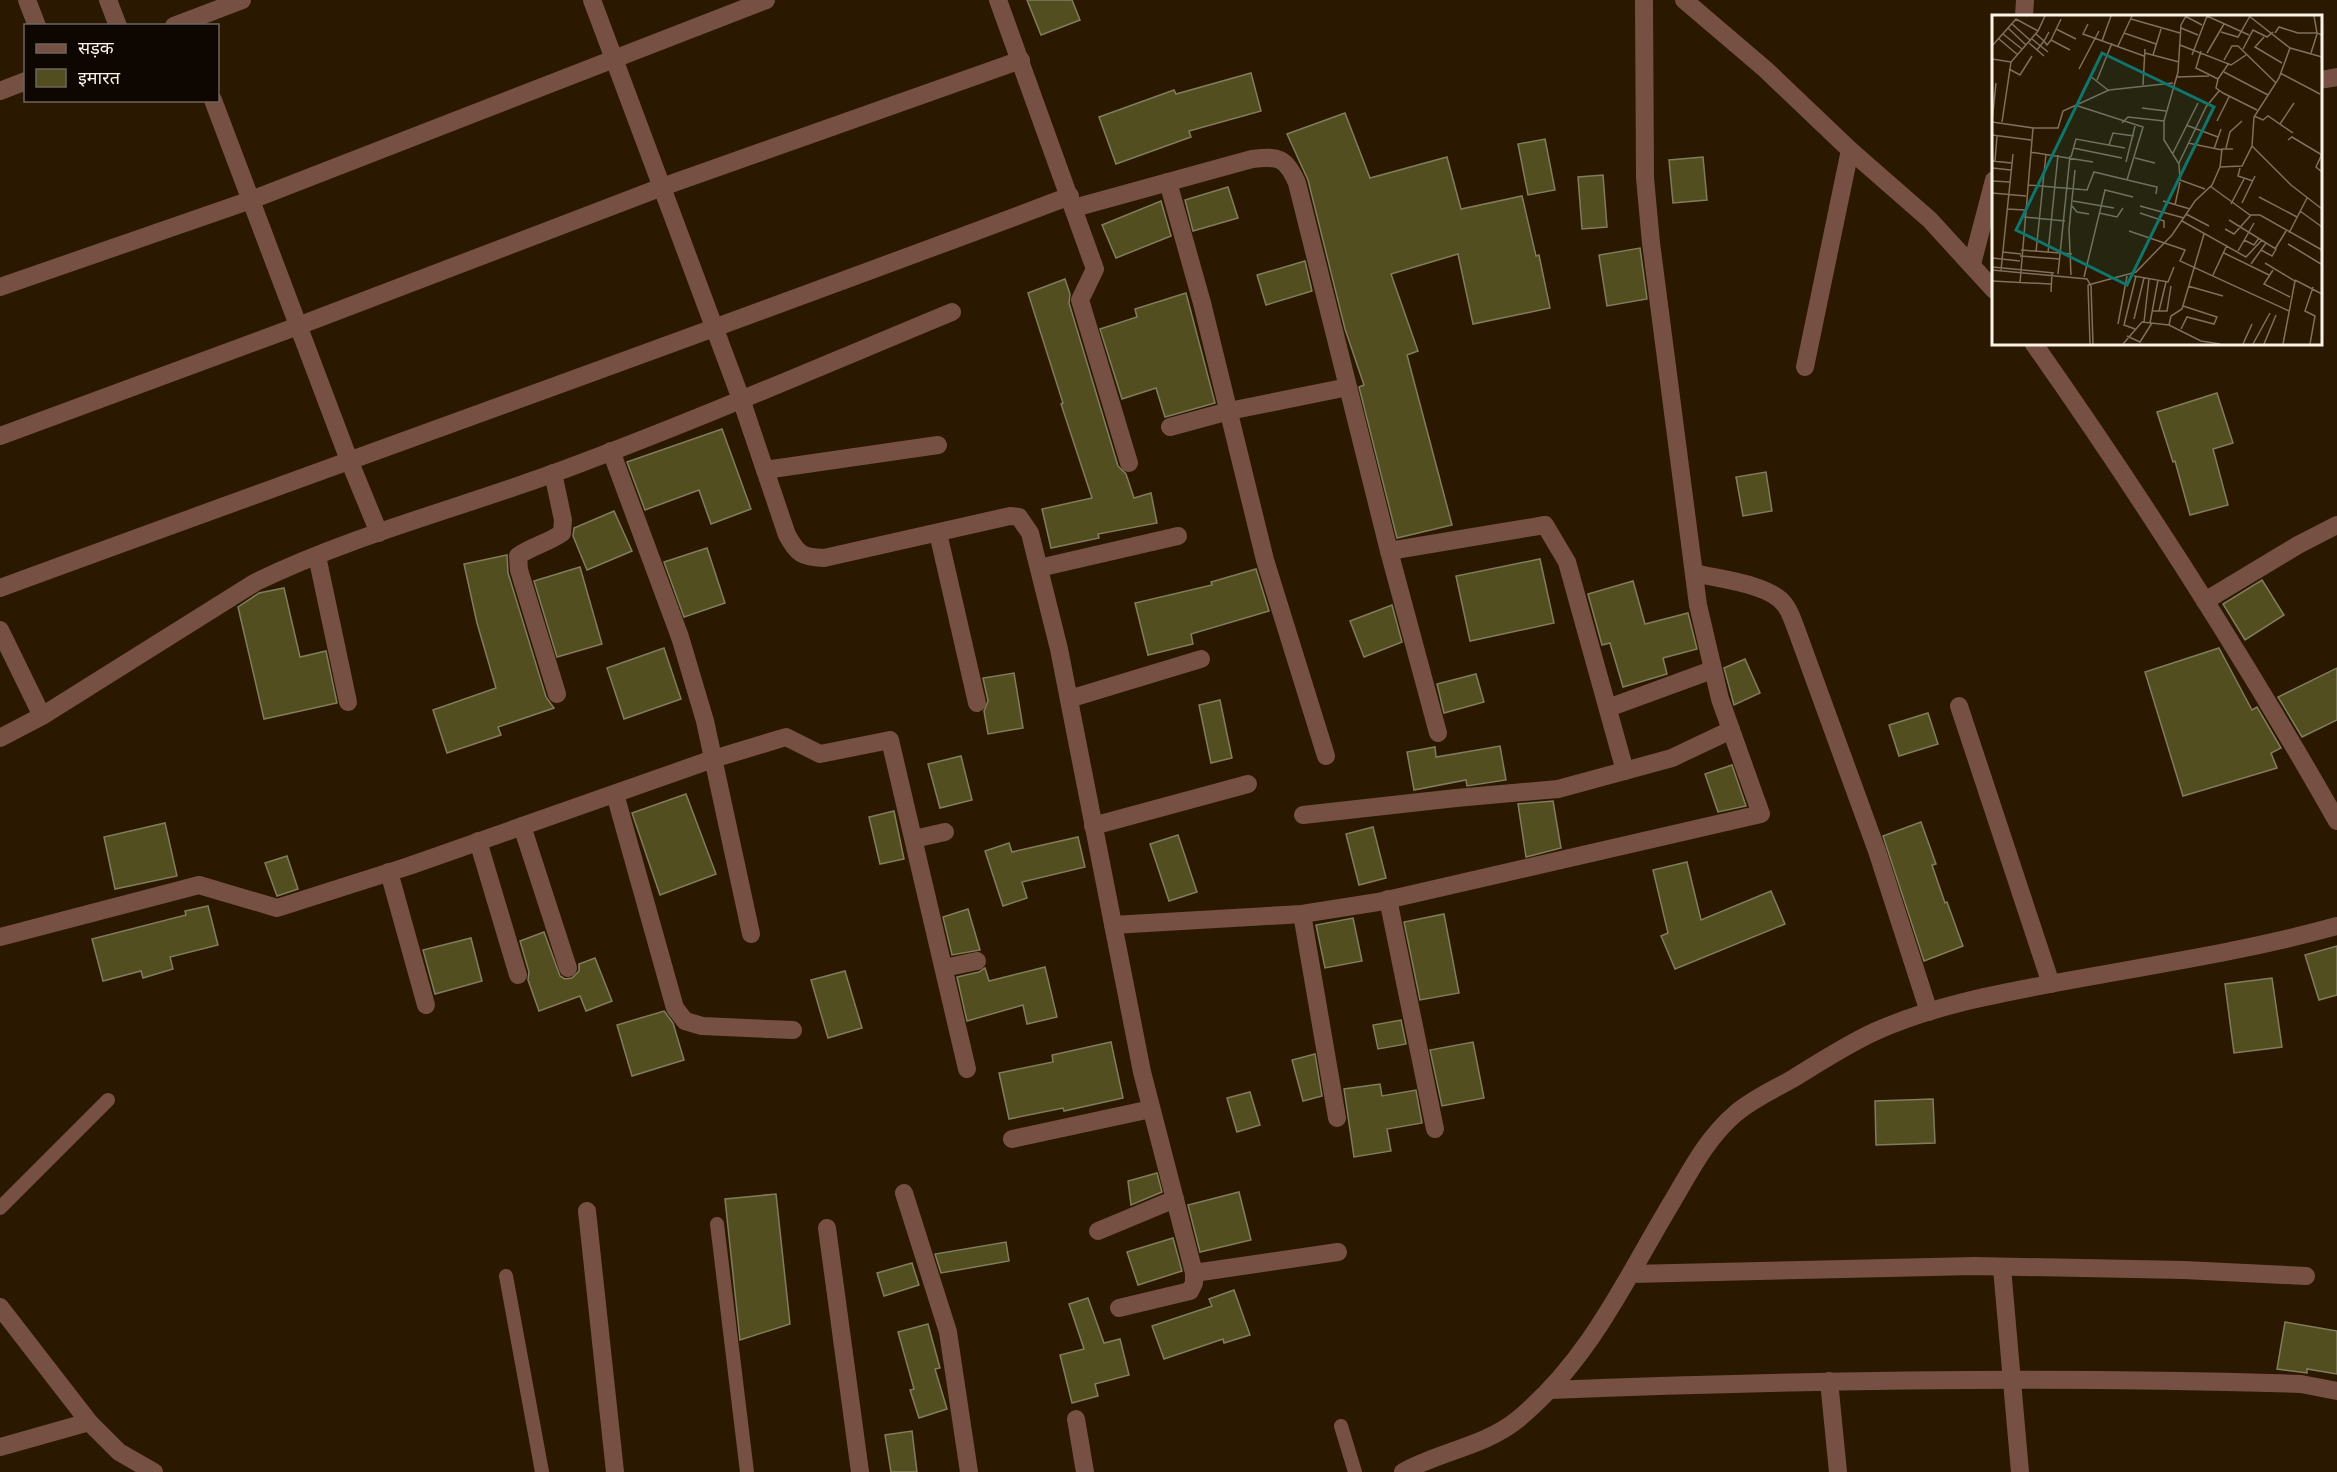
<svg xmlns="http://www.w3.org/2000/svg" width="2337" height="1472" viewBox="0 0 2337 1472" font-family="'Open Sans','Noto Sans Devanagari',sans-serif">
<rect width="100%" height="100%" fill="#2b1801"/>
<g fill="#534e1f" stroke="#817d5c" stroke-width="1.5">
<path d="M1027,0H1072L1080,20L1041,35Z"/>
<path d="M1251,73L1261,111L1189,131L1191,137L1116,164L1099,117L1174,90L1176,94Z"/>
<path d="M1345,113L1370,178L1447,157L1461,209L1522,196L1536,256L1539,255L1550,308L1473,324L1458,254L1391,274L1418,351L1407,355L1452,525L1397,538L1359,387L1364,385L1345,329L1308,180L1287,134Z"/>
<path d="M1545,139L1555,190L1528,195L1518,144Z"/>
<path d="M1703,157L1707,200L1673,203L1669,160Z"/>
<path d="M1603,175L1607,227L1582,229L1578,177Z"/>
<path d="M1228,187L1238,218L1193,231L1185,200Z"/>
<path d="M1161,201L1171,236L1116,258L1102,225Z"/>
<path d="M1640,248L1647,299L1607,306L1599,255Z"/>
<path d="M1305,261L1312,291L1266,305L1257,275Z"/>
<path d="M1065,279L1070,294L1069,303L1118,466L1126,474L1134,498L1151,493L1157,523L1098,534L1099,538L1051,548L1042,509L1092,498L1061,404L1063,403L1028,293Z"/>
<path d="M1186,293L1215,403L1165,417L1156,388L1122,399L1100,329L1137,317L1135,309Z"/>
<path d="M2217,393L2233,443L2213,449L2228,505L2190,515L2175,461L2173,462L2157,412Z"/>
<path d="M722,429L751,509L711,524L699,490L645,510L627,462Z"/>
<path d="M1766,472L1772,511L1743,516L1736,477Z"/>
<path d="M614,511L632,551L587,570L573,536L574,528Z"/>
<path d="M707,548L725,603L684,617L664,562Z"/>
<path d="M507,555L508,573L546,697L554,708L498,727L501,735L447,753L433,710L496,688L477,623L464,564Z"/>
<path d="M1540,559L1554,623L1470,641L1456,576Z"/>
<path d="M580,567L602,644L557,657L534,581Z"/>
<path d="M1256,569L1269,611L1191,634L1193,644L1148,655L1135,603L1212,585L1211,582Z"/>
<path d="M2262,580L2284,615L2245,640L2223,604Z"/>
<path d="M1633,581L1645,624L1688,613L1697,649L1663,658L1667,674L1623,687L1610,643L1602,645L1588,594Z"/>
<path d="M284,588L300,657L326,651L337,703L264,719L238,607L259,593Z"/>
<path d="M1392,605L1402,642L1364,657L1350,621Z"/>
<path d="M664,648L681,699L624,719L607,668Z"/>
<path d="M2219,648L2252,710L2257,707L2281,748L2271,753L2277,768L2183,796L2145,672Z"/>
<path d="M1745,659L1760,693L1734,705L1724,668Z"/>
<path d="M2337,668V720L2302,737L2278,697Z"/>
<path d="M1014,673L1023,728L988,734L984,711L988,701L983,678Z"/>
<path d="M1476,674L1484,702L1444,713L1437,684Z"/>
<path d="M1220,700L1232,758L1211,763L1199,705Z"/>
<path d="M1928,713L1938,744L1899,756L1889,725Z"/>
<path d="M1500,746L1506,780L1467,786L1466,780L1414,790L1407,752L1435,747L1436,757Z"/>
<path d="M961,756L972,800L940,808L928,764Z"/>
<path d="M1732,765L1746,806L1718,812L1705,774Z"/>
<path d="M686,794L716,874L660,895L632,813Z"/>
<path d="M1553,801L1561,848L1526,857L1518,804Z"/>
<path d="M894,811L904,859L880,864L869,817Z"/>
<path d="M1921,822L1936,864L1932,865L1945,903L1947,902L1963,946L1924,961L1883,836Z"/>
<path d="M165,823L177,876L115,889L104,837Z"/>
<path d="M1373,827L1386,878L1359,885L1346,834Z"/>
<path d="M1178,835L1197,892L1169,901L1150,844Z"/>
<path d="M1078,837L1085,867L1022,882L1027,898L1003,906L985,851L1009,843L1012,852Z"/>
<path d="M287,856L298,889L277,896L265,863Z"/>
<path d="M1687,862L1701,920L1771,891L1785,924L1675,969L1661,936L1668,933L1653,870Z"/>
<path d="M208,906L218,945L170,957L173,969L143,978L141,971L103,981L92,939L186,915L185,911Z"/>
<path d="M968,909L980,950L952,955L943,917Z"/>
<path d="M1444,914L1459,993L1420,1000L1404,922Z"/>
<path d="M1353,918L1362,961L1325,968L1316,925Z"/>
<path d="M544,932L560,976L565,979L572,978L579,971V964L595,958L612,1001L586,1011L580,996L539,1011L528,980L529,972L520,941Z"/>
<path d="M471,938L482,981L435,994L423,950Z"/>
<path d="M2337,946V995L2319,1000L2305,955Z"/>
<path d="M1045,967L1057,1017L1027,1024L1023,1005L967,1021L957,977L979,972L985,968L989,981Z"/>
<path d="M845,971L862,1028L828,1038L811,980Z"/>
<path d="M2272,978L2282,1047L2234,1053L2225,984Z"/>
<path d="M664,1011L673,1023L684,1060L632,1076L617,1025Z"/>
<path d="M1401,1020L1406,1044L1378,1049L1373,1025Z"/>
<path d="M1111,1042L1123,1098L1064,1111L1063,1108L1009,1119L999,1073L1053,1062L1052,1055Z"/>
<path d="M1473,1042L1484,1098L1442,1106L1430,1050Z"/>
<path d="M1315,1054L1322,1096L1303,1101L1292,1060Z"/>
<path d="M1380,1084L1382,1096L1416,1090L1422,1123L1387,1129L1391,1151L1354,1157L1344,1089Z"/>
<path d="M1250,1092L1260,1125L1237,1132L1227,1098Z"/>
<path d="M1933,1099L1935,1143L1876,1145L1875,1101Z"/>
<path d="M1157,1173L1162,1192L1131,1205L1128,1181Z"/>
<path d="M1239,1192L1251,1240L1200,1252L1188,1205Z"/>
<path d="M776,1194L790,1324L740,1340L725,1199Z"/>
<path d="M1173,1238L1182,1271L1138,1285L1127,1252Z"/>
<path d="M1006,1242L1009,1261L941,1273L935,1254Z"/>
<path d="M912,1263L919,1285L884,1296L877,1273Z"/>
<path d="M1234,1290L1250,1335L1224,1343L1223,1339L1164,1359L1152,1326L1212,1306L1209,1299Z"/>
<path d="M1088,1298L1104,1343L1120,1339L1129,1375L1095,1384L1098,1396L1072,1403L1060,1355L1084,1349L1069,1304Z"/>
<path d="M2285,1322L2337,1331V1374L2307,1369V1373L2277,1369Z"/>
<path d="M928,1324L940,1368L935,1369L947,1409L919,1418L910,1390L914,1389L898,1332Z"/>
<path d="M912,1431L917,1472H891L885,1435Z"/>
</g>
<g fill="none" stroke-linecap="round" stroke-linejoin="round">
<g stroke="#775044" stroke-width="14">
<path d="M0,1208L108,1100"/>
<path d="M717,1224L747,1472"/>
<path d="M506,1276L542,1472"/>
<path d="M1341,1426L1355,1472"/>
</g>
<g stroke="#775044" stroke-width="18">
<path d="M27,0L37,26"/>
<path d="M108,0L118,26"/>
<path d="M592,0L741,399L787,535C798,554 801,557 824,558L1010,516L1019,517L1030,533L1059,649L1142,1072L1194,1273V1283L1190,1291L1119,1308"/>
<path d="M998,0L1095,269L1080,300L1129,463"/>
<path d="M1684,0L1765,69L1850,150L1930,220L1994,290"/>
<path d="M2024,16L2025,0"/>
<path d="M174,26L242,0"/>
<path d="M2320,80L2337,77"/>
<path d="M0,91L26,81"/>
<path d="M213,100L349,460L379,533"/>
<path d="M1168,182L1202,303L1265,560L1326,756"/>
<path d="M1074,208L1252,159C1278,156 1286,157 1297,183L1389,551L1438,733"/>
<path d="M1972,264L1994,180"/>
<path d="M0,287L251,200L766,0"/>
<path d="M2034,344C2142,498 2244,657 2337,821"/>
<path d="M1805,367L1850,150"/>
<path d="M1170,427L1229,411L1348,387"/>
<path d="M0,436L298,326L662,187L1021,60"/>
<path d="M611,451L680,637L705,721L751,934"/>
<path d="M765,470L938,445"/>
<path d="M553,473L563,520L562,533C548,543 532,546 518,556L519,570L557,694"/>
<path d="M938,533L977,703"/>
<path d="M1389,551L1545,525L1567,562L1625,771"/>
<path d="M317,556L348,702"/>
<path d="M1039,568L1178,536"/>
<path d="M1694,573C1718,579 1771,584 1785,605C1790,611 1792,619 1795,626L1877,851L1929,1012"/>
<path d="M0,588C357,457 715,330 1070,196"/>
<path d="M2205,601L2298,545L2337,525"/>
<path d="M0,630L42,716"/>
<path d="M1069,699L1201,659"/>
<path d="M1959,706L2051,984"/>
<path d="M1608,708L1712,670"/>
<path d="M0,738L42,716L256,582C355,534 464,507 568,468C697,420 824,365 952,312"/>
<path d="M615,794L675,1008L685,1021L702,1026L793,1030"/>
<path d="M1303,815L1456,798L1558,789L1672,758L1731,730"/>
<path d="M522,826L568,968"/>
<path d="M1093,826L1248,784"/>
<path d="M914,839L945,832"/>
<path d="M478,841L518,975"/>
<path d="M389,872L426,1005"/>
<path d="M1388,899L1435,1129"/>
<path d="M1302,914L1337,1118"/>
<path d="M1113,925L1302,914L1378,902L1761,814L1720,699L1698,605L1651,243L1645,178L1644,0"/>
<path d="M0,937L199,885L277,908L409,866L713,759L786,737L820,754L890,740L967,1069"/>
<path d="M944,968L977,961"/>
<path d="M1012,1139L1151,1109"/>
<path d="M904,1193L948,1332L969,1472"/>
<path d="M587,1211L615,1472"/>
<path d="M827,1228L860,1472"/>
<path d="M1098,1231L1175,1199"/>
<path d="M2002,1268L2020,1472"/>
<path d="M1194,1273L1338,1252"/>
<path d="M1631,1274L1975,1266L2184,1270L2306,1276"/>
<path d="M0,1307L89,1422L119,1452L154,1472"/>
<path d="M1829,1381L1838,1472"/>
<path d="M1550,1390C1801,1380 2050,1376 2301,1384L2337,1391"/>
<path d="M1076,1419L1085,1472"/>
<path d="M0,1447L89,1422"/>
<path d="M1403,1472C1438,1452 1485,1446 1517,1420C1590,1360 1625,1280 1672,1202C1691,1170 1707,1138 1735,1114C1752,1099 1775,1089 1794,1078C1820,1062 1846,1045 1874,1032C1929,1007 1991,995 2050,984C2146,966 2243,952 2337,926"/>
</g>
</g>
<g transform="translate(1992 15)">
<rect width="330" height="330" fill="#2b1801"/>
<path fill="none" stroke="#7f705d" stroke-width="1.5" d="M193,1L210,10M194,1L189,10L186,57L172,106V125L187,149L188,165L213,174M215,1L257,20M257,1L298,33M322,1L325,18L330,20M139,4L188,18M20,9L39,26M96,9L91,19L152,41M16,13L34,30M189,13L206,20M64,14L84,24M229,17L246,22L258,1M132,18L164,29M283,18L287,12L306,18H325M11,19L30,34M44,19L52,26L57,17M272,22L263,32L290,48M7,24L26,40M40,24L56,37M59,25L69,4M110,26L119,1M37,28L52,41M188,30L239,50L254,40M0,31L24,4L46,16M126,31L140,1M251,34L261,15L275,22L281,17M45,35L52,26L55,30L59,25L78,35M209,36L204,53L226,64L224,73L231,78L265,95M153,38L187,47M215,38L232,9M319,38L325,19M161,40L169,14M200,40L215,1M0,44L19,47M232,45L240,31H246L284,68M17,54L28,60L40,41M87,54L107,16M232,57L276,80M288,58L328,79M98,61L116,75M184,62L217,61M226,64L237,48M105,65L120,28M151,70L153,34M83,90L151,112L135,165M150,93L174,96M262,101L271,105L276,101L301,118M225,106L237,82M0,107L41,113L28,268M0,107L4,68M10,107L19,47L46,16L53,1M130,108L136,102L172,106M288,109L302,88M194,110L226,122M41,113H66L71,96L117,75L181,68M0,120L39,125M296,125L300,122L330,140M196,128L230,135M117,130L121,118L142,121M260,131L299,170L330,194M81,133L130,143M234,133L238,117L250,106M222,134L229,114M38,137L101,147M181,138L206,88M330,139L324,152L330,157M79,142L84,124L133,133M143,143L163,148M0,146L20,148M3,146L5,121M134,147L143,111M187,148L214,92L227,76M228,152L230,134H241M0,153L19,155M248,153L246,161L261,166M0,166L18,167M36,170L95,175L102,157L165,172L164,179M218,171L258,200H268L330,235M0,178L34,181M267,182L305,202M81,186L122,193M171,186L198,194M250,188L263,161M239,189L252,164M183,190L188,167M80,191L85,197L97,199M148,191L192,203M15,194L33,195M308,196L330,212M107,198L125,202L131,193M148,198L172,206V213M194,199L217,211M32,202L73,206M237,205L284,234L280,241L269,235M190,206L254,242L270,225M233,214L242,219L259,200M137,216L193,235L188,246L297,296M297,218L315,183M252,225L262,230L267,223M296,229L329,249M283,234L294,216M29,235L80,239M246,236L262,208M11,237L29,239M44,237L54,139M56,238L66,140M232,238L277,260M28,241L68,244M0,243L28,246M273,248L303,266L291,329M259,249L274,228M0,252L62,258M0,255L95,264L99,271L101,329M9,255L21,139M281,255L272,269L298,282M66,259L78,141M79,260L77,214L83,155M221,260L235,230M142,261L176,267L182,252M92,262L113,175L141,182M303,265L330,279M0,266L59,269M96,270L144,257L180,220L203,186L220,170L228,152L250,151L260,131L262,102L287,63L298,33L330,42M96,270L98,329M196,271L231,281M59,277L60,258M160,296H175L179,271M167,296L174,267M142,304L152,263M152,307L157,264M158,308L166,265M126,309L135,261M177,310L179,301L190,294L212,219M143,314L132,310L144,261M189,314L195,302L222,309L225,302L191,291M135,321L148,327L160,308M131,329L150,307L177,310L209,326L228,329M251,329L260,309M261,329L278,298M272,329L284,300M318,329L323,301L313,296L321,272"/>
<path fill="#0f766e" fill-opacity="0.15" stroke="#0f766e" stroke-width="3" d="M110,38L222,92L135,270L24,215Z"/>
<rect width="330" height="330" fill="none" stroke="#fdf3e7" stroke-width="3"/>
</g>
<rect x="24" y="24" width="195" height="78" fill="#0d0601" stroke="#6d655d" stroke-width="1.5"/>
<rect x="36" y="44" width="30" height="9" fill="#775044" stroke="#6d655d" stroke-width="1.5"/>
<text x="78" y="54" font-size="18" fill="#fdf3e7">सड़क</text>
<rect x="36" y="69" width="30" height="18" fill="#534e1f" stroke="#6d655d" stroke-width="1.5"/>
<text x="78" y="84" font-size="18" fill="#fdf3e7">इमारत</text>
</svg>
